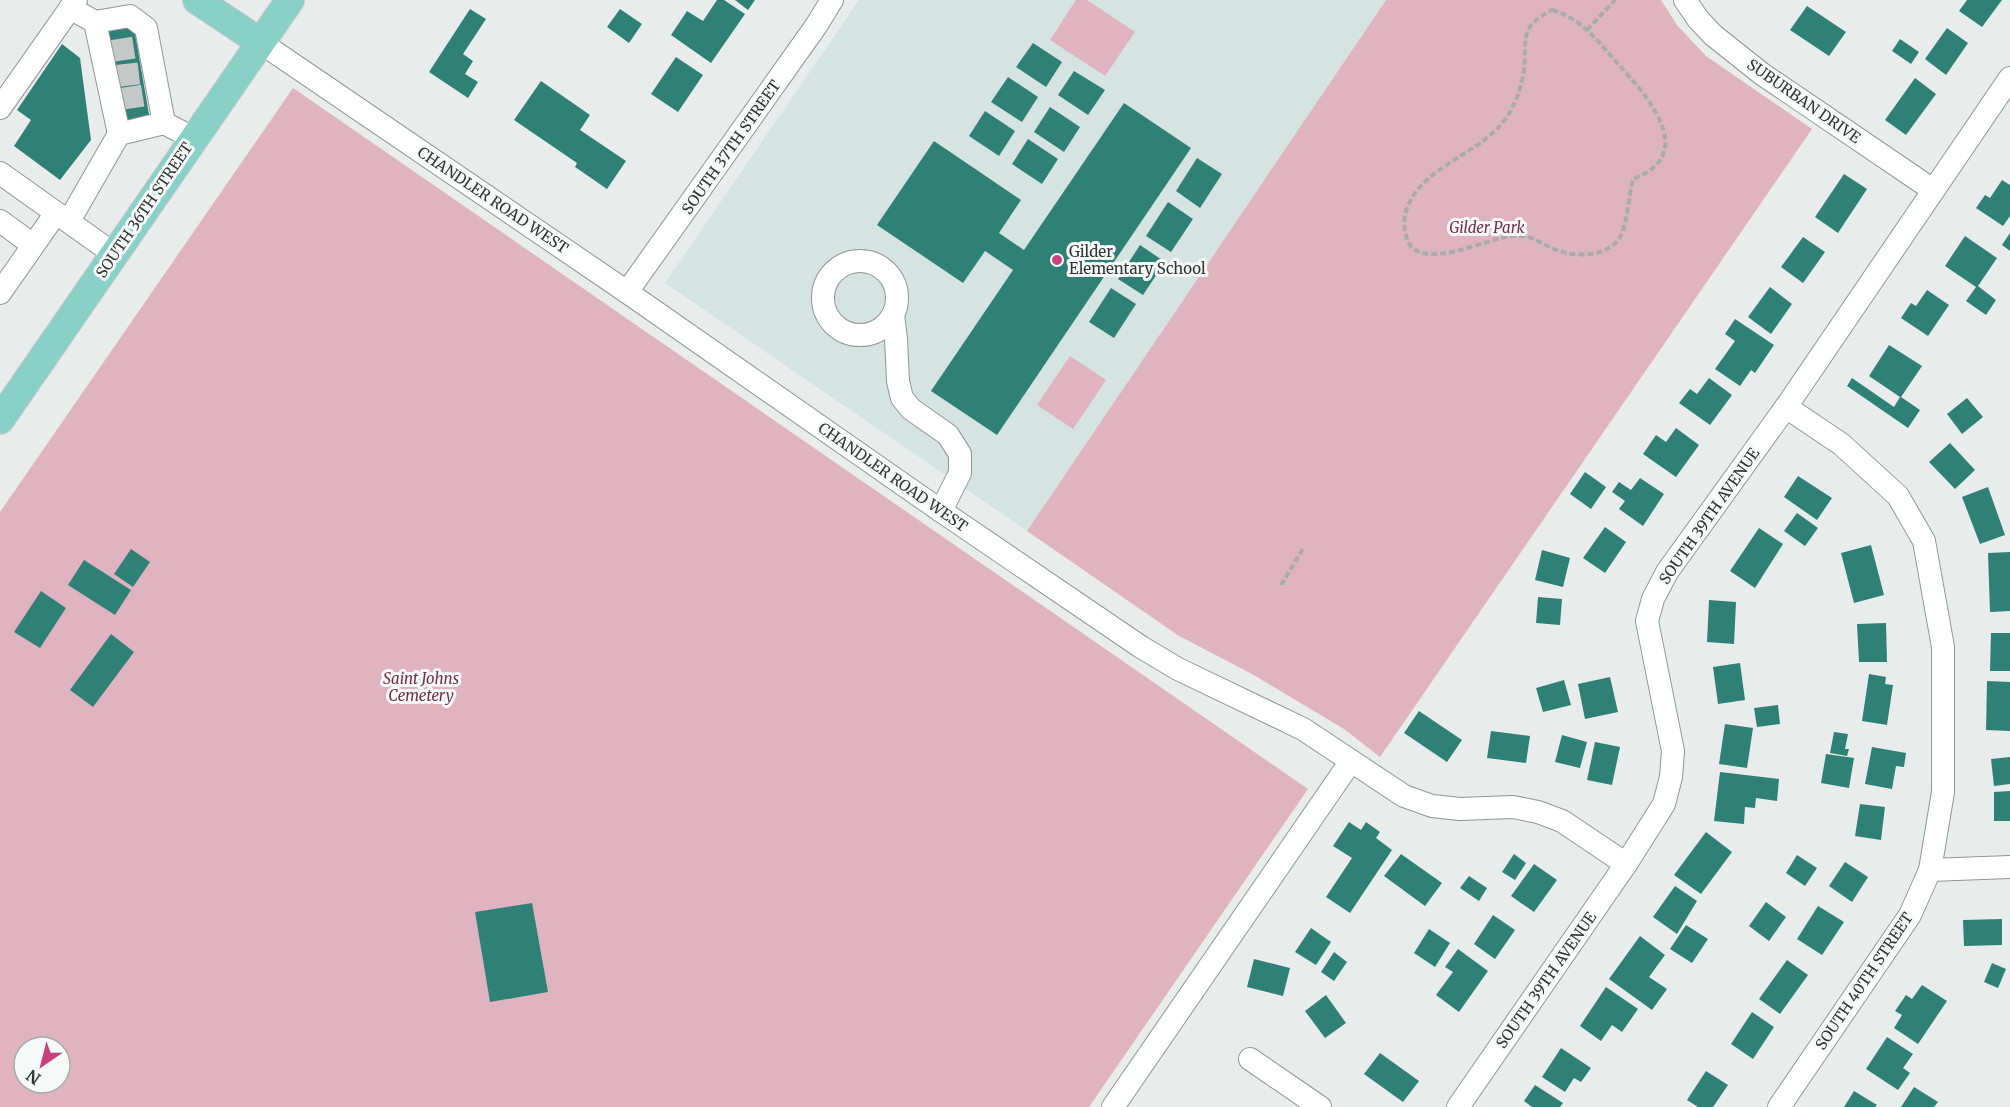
<svg xmlns="http://www.w3.org/2000/svg" width="2010" height="1107" viewBox="0 0 2010 1107" font-family="Merriweather,serif">
<rect width="100%" height="100%" fill="#e8edec"/>
<path fill="#d6e4e1" d="M859,0H1386L1027,531L665,283Z"/>
<g fill="#e0b3c1" fill-rule="evenodd">
<path d="M1076,0H1087L1135,32L1105,76L1050,40Z"/>
<path d="M1386,0H1661L1677,25L1706,56L1812,129L1380,757L1344,729L1252,674L1179,636L1027,531Z"/>
<path d="M293,88L1308,789L1089,1107H0V512ZM24,1047H60V1083H24Z"/>
<path d="M1070,356L1106,380L1073,429L1037,405Z"/>
</g>
<g fill="#2f8176">
<path d="M717,0H724L745,14L711,63L671,35L687,11L703,21Z"/>
<path d="M735,0H755L748,10Z"/>
<path d="M1967,0H2002L1982,27L1959,11Z"/>
<path d="M1807,6L1846,32L1829,56L1790,30Z"/>
<path d="M470,9L486,19L463,54L473,61L465,74L478,82L468,98L429,72Z"/>
<path d="M620,9L642,24L629,43L607,27Z"/>
<path d="M133,22L150,120L126,123L107,25Z"/>
<path d="M1947,28L1968,43L1946,75L1925,59Z"/>
<path d="M1900,39L1919,52L1911,64L1892,51Z"/>
<path d="M1033,43L1062,62L1046,87L1016,67Z"/>
<path d="M62,44L80,58L91,140L60,180L14,146L31,120L17,110Z"/>
<path d="M676,57L703,75L678,112L651,94Z"/>
<path d="M1074,71L1105,90L1088,115L1058,95Z"/>
<path d="M1008,77L1038,97L1022,122L991,102Z"/>
<path d="M1915,78L1936,94L1906,135L1885,120Z"/>
<path d="M541,81L590,115L580,130L626,161L607,189L575,167L577,163L514,120Z"/>
<path d="M1124,103L1191,148L997,435L931,391L1013,270L985,251L963,283L877,225L934,141L1021,200L999,233L1024,250Z"/>
<path d="M1050,107L1080,127L1064,152L1034,132Z"/>
<path d="M985,111L1015,131L999,156L969,136Z"/>
<path d="M1028,139L1058,159L1042,184L1012,164Z"/>
<path d="M1197,158L1222,174L1200,208L1176,191Z"/>
<path d="M1844,174L1867,189L1838,233L1815,217Z"/>
<path d="M2002,180L2010,185V216L2003,226L1976,208L1985,195L1990,198Z"/>
<path d="M1168,202L1193,219L1171,252L1146,236Z"/>
<path d="M2010,233V251L2002,245Z"/>
<path d="M1965,236L1997,258L1978,286L1996,300L1986,315L1966,301L1976,287L1945,266Z"/>
<path d="M1803,237L1825,252L1803,283L1781,267Z"/>
<path d="M1140,245L1165,262L1143,295L1118,279Z"/>
<path d="M1770,287L1792,304L1771,334L1748,317Z"/>
<path d="M1111,288L1136,304L1114,338L1089,322Z"/>
<path d="M1927,290L1949,305L1928,336L1901,318L1911,303L1916,306Z"/>
<path d="M1735,319L1774,345L1755,373L1751,370L1740,386L1715,369L1735,341L1725,334Z"/>
<path d="M1889,345L1922,366L1901,397L1920,410L1908,428L1847,386L1852,378L1894,407L1900,397L1869,376Z"/>
<path d="M1709,378L1732,395L1710,425L1679,403L1690,389L1697,394Z"/>
<path d="M1967,398L1983,417L1962,434L1947,414Z"/>
<path d="M1676,428L1699,445L1676,477L1643,454L1656,435L1666,442Z"/>
<path d="M1950,443L1975,470L1955,489L1929,462Z"/>
<path d="M1585,472L1606,487L1591,509L1570,494Z"/>
<path d="M1798,476L1832,498L1817,520L1784,497Z"/>
<path d="M1640,478L1664,494L1643,526L1619,509L1625,501L1612,492L1619,482L1631,490Z"/>
<path d="M1988,487L2005,535L1980,544L1962,497Z"/>
<path d="M1797,513L1818,528L1805,546L1784,531Z"/>
<path d="M1605,527L1626,542L1605,573L1583,558Z"/>
<path d="M1759,528L1783,544L1755,588L1730,571Z"/>
<path d="M1871,545L1884,595L1854,603L1841,553Z"/>
<path d="M131,549L150,562L133,587L114,574Z"/>
<path d="M1542,550L1570,558L1563,587L1535,580Z"/>
<path d="M2010,552V611L1990,612L1988,553Z"/>
<path d="M84,560L131,590L115,615L68,585Z"/>
<path d="M41,591L66,608L40,648L14,632Z"/>
<path d="M1538,597L1562,599L1560,625L1536,623Z"/>
<path d="M1709,600L1736,602L1734,644L1707,642Z"/>
<path d="M1886,623L1887,662H1859L1857,624Z"/>
<path d="M1991,633H2010V671H1990Z"/>
<path d="M111,634L134,652L93,707L70,690Z"/>
<path d="M1740,663L1745,700L1718,704L1713,667Z"/>
<path d="M1869,674L1886,677L1885,684L1893,685L1887,725L1862,721Z"/>
<path d="M1610,677L1618,712L1585,719L1578,684Z"/>
<path d="M1564,680L1571,705L1543,712L1536,688Z"/>
<path d="M1987,681L2010,682V731L1986,730Z"/>
<path d="M1778,705L1780,724L1757,727L1754,708Z"/>
<path d="M1419,711L1462,740L1447,762L1404,733Z"/>
<path d="M1725,724L1753,728L1747,768L1719,764Z"/>
<path d="M1491,731L1530,736L1526,763L1487,758Z"/>
<path d="M1834,732L1848,734L1845,749H1849L1847,756L1830,753Z"/>
<path d="M1562,735L1587,742L1580,768L1555,762Z"/>
<path d="M1595,742L1620,747L1612,785L1587,780Z"/>
<path d="M1872,747L1906,753L1904,767L1896,766L1892,789L1865,784Z"/>
<path d="M1826,754L1854,758L1849,788L1821,783Z"/>
<path d="M2010,757V784L1994,786L1991,759Z"/>
<path d="M1720,772L1779,779L1777,801L1756,798L1755,808L1745,807L1744,824L1714,821Z"/>
<path d="M2010,791V821H1994V792Z"/>
<path d="M1860,804L1885,807L1881,840L1855,836Z"/>
<path d="M1349,822L1361,830L1366,822L1380,832L1376,838L1392,850L1350,913L1326,897L1352,858L1333,846Z"/>
<path d="M1706,832L1732,852L1701,894L1674,875Z"/>
<path d="M1401,854L1442,883L1425,906L1384,876Z"/>
<path d="M1514,854L1526,863L1515,880L1502,872Z"/>
<path d="M1797,855L1817,868L1805,886L1786,873Z"/>
<path d="M1845,862L1868,877L1852,902L1829,886Z"/>
<path d="M1534,864L1557,880L1534,912L1511,896Z"/>
<path d="M1469,876L1487,888L1479,901L1460,888Z"/>
<path d="M1675,886L1697,901L1677,934L1653,917Z"/>
<path d="M1766,902L1786,917L1769,941L1749,926Z"/>
<path d="M532,903L548,992L490,1002L475,912Z"/>
<path d="M1818,906L1844,922L1822,955L1797,939Z"/>
<path d="M1493,915L1515,930L1495,959L1474,944Z"/>
<path d="M2002,919V945L1964,946L1963,920Z"/>
<path d="M1686,925L1708,939L1692,963L1670,949Z"/>
<path d="M1311,928L1331,942L1316,965L1295,952Z"/>
<path d="M1429,929L1450,943L1435,967L1414,953Z"/>
<path d="M1640,936L1665,955L1649,977L1667,989L1652,1010L1609,979Z"/>
<path d="M1458,949L1488,971L1459,1012L1436,995L1453,972L1445,967Z"/>
<path d="M1334,952L1347,962L1334,981L1321,972Z"/>
<path d="M1254,959L1290,968L1283,996L1247,987Z"/>
<path d="M1787,960L1808,975L1780,1014L1759,999Z"/>
<path d="M1992,963L2006,969L1998,988L1984,982Z"/>
<path d="M1922,985L1947,1001L1918,1044L1894,1028L1902,1015L1895,1011L1906,995L1912,999Z"/>
<path d="M1606,987L1638,1009L1622,1032L1612,1025L1601,1041L1580,1026Z"/>
<path d="M1326,995L1346,1023L1325,1038L1305,1011Z"/>
<path d="M1752,1012L1774,1027L1753,1059L1731,1044Z"/>
<path d="M1887,1037L1913,1054L1903,1068L1910,1073L1898,1090L1866,1069Z"/>
<path d="M1561,1048L1591,1068L1581,1082L1574,1078L1565,1092L1542,1077Z"/>
<path d="M1380,1053L1419,1081L1403,1102L1364,1074Z"/>
<path d="M1706,1071L1728,1085L1713,1107H1698L1687,1100Z"/>
<path d="M1535,1085L1563,1103L1560,1107H1532L1524,1101Z"/>
<path d="M1914,1087L1938,1102L1934,1107H1901Z"/>
<path d="M1854,1091L1877,1105L1875,1107H1844Z"/>
</g>
<g fill="none" stroke-linecap="round" stroke-linejoin="round">
<g stroke="#c4c8c7" stroke-width="22" stroke-dasharray="22 11" stroke-linecap="butt">
<path d="M112,51L138,47"/>
<path d="M117,76L142,73"/>
<path d="M121,99L146,95"/>
</g>
<g stroke="#919695" stroke-width="24">
<g id="minor">
<path d="M1685,0L1698,19L1713,35L1762,74L1933,190"/>
<path d="M70,8L95,22L130,16L146,28L164,123L193,138"/>
<path d="M95,22L119,134"/>
<path d="M260,42L627,292L941,511L1141,647L1178,669L1303,729L1404,796L1432,806L1460,809L1513,807L1538,812L1562,821L1626,864"/>
<path d="M0,108L76,0"/>
<path d="M0,173L114,254"/>
<path d="M0,221L33,245"/>
<path d="M69,221L119,134L164,123"/>
<circle cx="860" cy="298" r="37"/>
<path d="M627,292L816,26L832,0"/>
<path d="M0,293L56,213"/>
<path d="M893,315L896,339L898,381L902,398L911,409L948,435L960,454V473L941,511"/>
<path d="M1930,870L2010,867"/>
<path d="M1250,1059L1320,1107"/>
<path d="M1113,1107L1351,761"/>
<path d="M1458,1107L1626,864L1664,804L1671,777L1673,751L1647,621L1653,599L1667,572L1786,407L2010,78"/>
<path d="M1779,1107L1910,915L1930,870L1943,792V647L1924,541L1898,496L1841,444L1786,407"/>
</g>
</g>
<g stroke="#cacaca" stroke-width="30">
<g id="major">
<path d="M197,0L260,42"/>
<path d="M0,420L290,0"/>
</g>
</g>
<g stroke="#a8acab" stroke-width="4" stroke-dasharray="6 3" stroke-linecap="butt">
<path d="M1552,10C1582,18 1599,43 1619,65C1648,97 1699,154 1633,179C1629,196 1628,216 1622,233C1612,258 1574,258 1554,249C1537,242 1532,234 1511,236C1487,238 1419,274 1407,239C1404,229 1403,218 1407,208C1423,166 1478,155 1504,121C1515,106 1521,89 1524,70C1527,40 1518,27 1552,10Z"/>
<path d="M1587,30L1615,0"/>
<path d="M1281,585L1304,547"/>
</g>
<use href="#minor" stroke="#fff" stroke-width="22"/>
<use href="#major" stroke="#89d0c7" stroke-width="28"/>
</g>
<circle fill="#c9417c" stroke="#f5faf9" stroke-width="2" cx="1057" cy="260" r="6"/>
<g text-anchor="middle" dominant-baseline="central" stroke-width="6" stroke-linejoin="round" paint-order="stroke">
<g font-size="15" fill="#323433" stroke="#f5faf9">
<text transform="translate(1804 101) rotate(35)">SUBURBAN DRIVE</text>
<text transform="translate(731 147) rotate(-55)">SOUTH 37TH STREET</text>
<text transform="translate(493 200) rotate(34)">CHANDLER ROAD WEST</text>
<text transform="translate(144 210) rotate(-56)">SOUTH 36TH STREET</text>
<text transform="translate(893 477) rotate(35)">CHANDLER ROAD WEST</text>
<text transform="translate(1709 516) rotate(-55)">SOUTH 39TH AVENUE</text>
<text transform="translate(1546 980) rotate(-55)">SOUTH 39TH AVENUE</text>
<text transform="translate(1864 981) rotate(-56)">SOUTH 40TH STREET</text>
</g>
<g font-size="15" font-style="italic" fill="#762b4a" stroke="#f5faf9">
<text x="1487" y="227">Gilder Park</text>
<text x="421" y="678">Saint Johns<tspan x="421" dy="17">Cemetery</tspan></text>
</g>
<g font-size="15" fill="#323433" stroke="#f5faf9" text-anchor="start">
<text x="1069" y="251">Gilder<tspan x="1069" dy="17">Elementary School</tspan></text>
</g>
</g>
<g transform="translate(42 1065) rotate(215)"><circle r="28" fill="#f5faf9" stroke="#a7abaa" stroke-width="1.5"/>
<path d="M0-4.5L10 22L0 15L-10 22Z" fill="#c9417c"/>
<text y="-9" font-size="16" font-weight="bold" text-anchor="middle" fill="#323433">N</text>
</g>
</svg>
